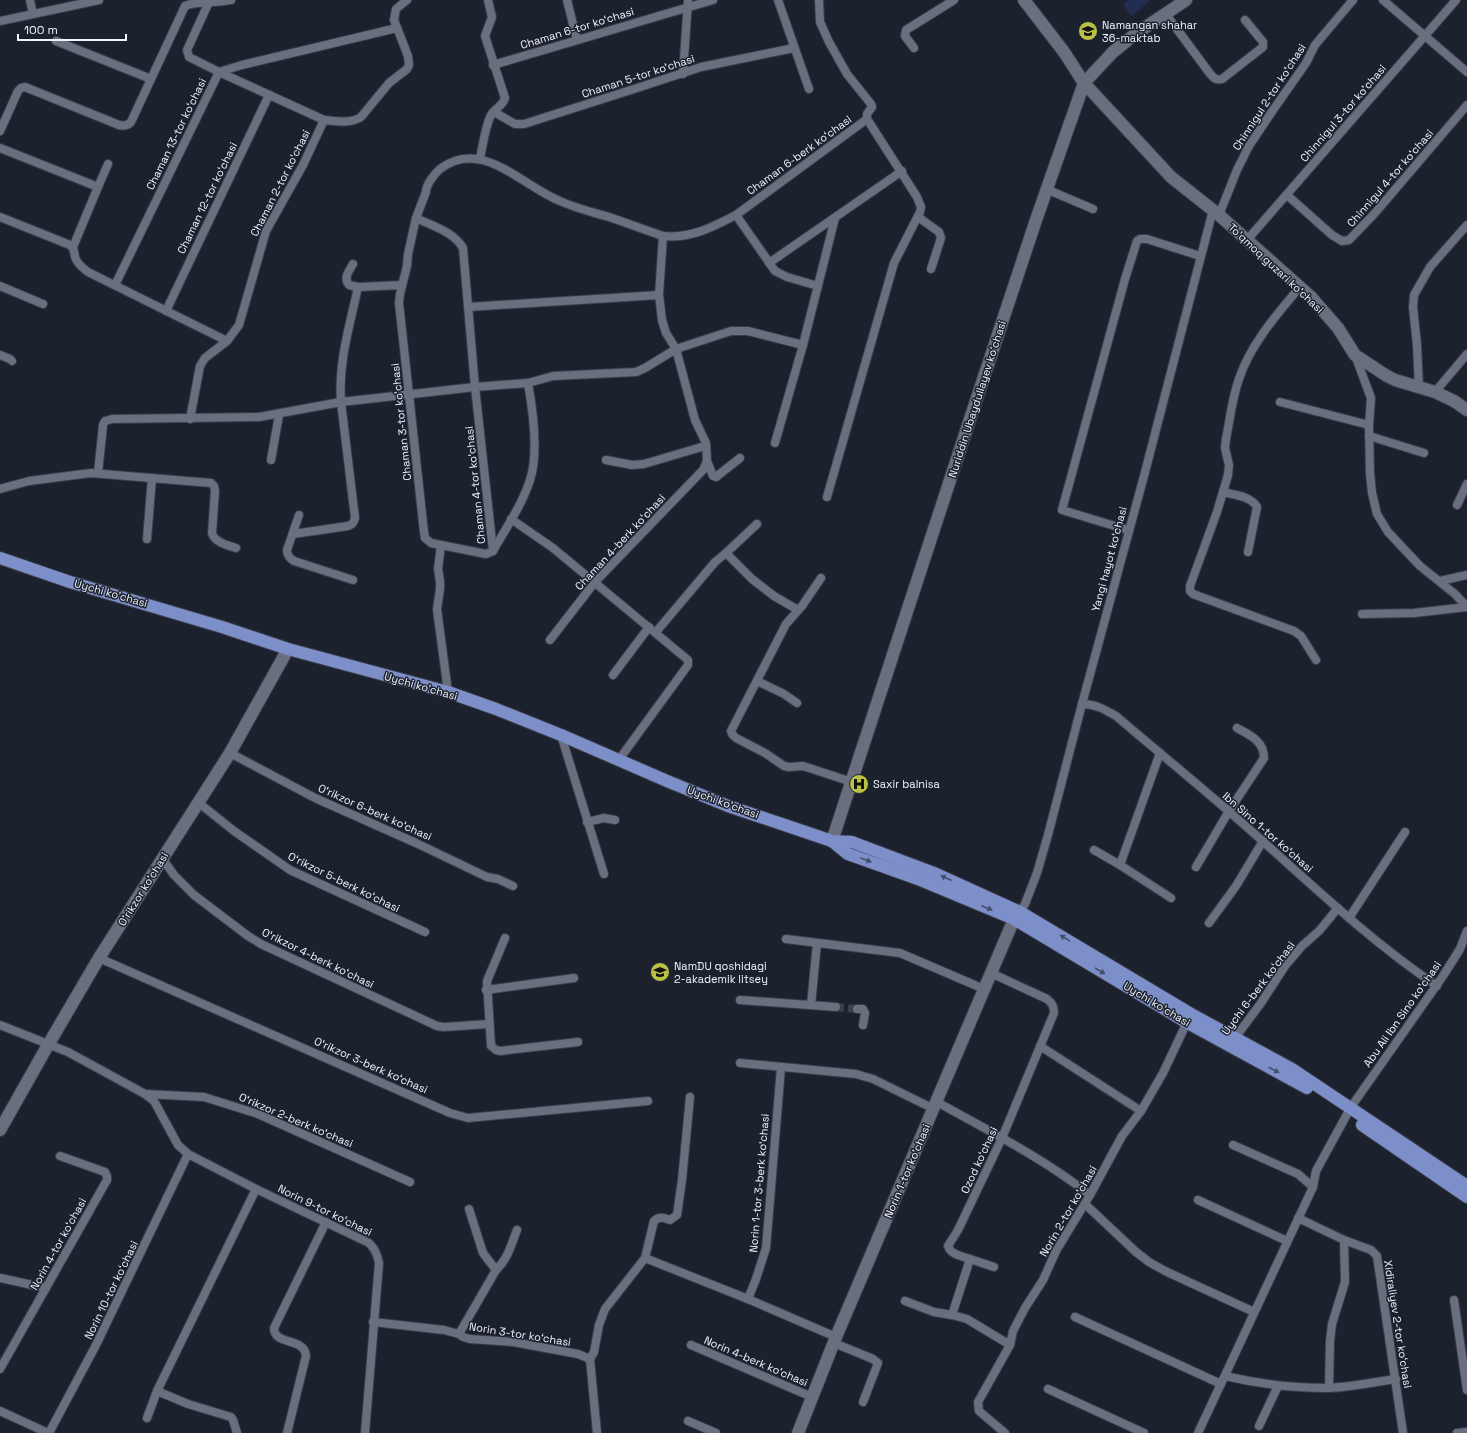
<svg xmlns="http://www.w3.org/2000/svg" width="1467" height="1433" viewBox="0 0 1467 1433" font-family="'Space Grotesk',sans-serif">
<rect width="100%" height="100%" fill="#1c212e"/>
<path fill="#222d4f" d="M1128,0H1151L1132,16L1123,5Z"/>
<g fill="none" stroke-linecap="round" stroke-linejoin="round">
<path stroke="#3c414d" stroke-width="8" stroke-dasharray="8 4" stroke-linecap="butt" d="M836,1007L857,1009"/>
<g stroke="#3a3d49" stroke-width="10">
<g id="street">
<path d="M30,0L33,14"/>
<path d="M567,0L577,40"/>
<path d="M778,0L809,89"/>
<path d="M1383,0L1467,72"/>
<path d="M209,2L187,50L189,57L219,72L324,120"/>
<path d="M1165,13L1208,71C1212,76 1215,81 1222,79L1263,47V42L1245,20"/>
<path d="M0,21L99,0"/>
<path d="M56,41L151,79"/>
<path d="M914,48L905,36L906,30L954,0"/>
<path d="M493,65L713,0"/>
<path d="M683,74L688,0"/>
<path d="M494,112L515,124H524L631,90L701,67L794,48"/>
<path d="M0,131L18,91L21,88L25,87L119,125C124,126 128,126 131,122L185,6C198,0 216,4 231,0"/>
<path d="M0,148L98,187L73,247"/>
<path d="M480,158C483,145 485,127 491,115C495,108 503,106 505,98L485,36L492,17L488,0"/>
<path d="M98,187L108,164"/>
<path d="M1046,189L1093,209"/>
<path d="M1287,195L1332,235L1342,241L1349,240L1375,213L1467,105"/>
<path d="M736,215L775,271L787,277L818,286"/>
<path d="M1219,215L1237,170L1249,146L1271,113L1306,63L1315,45L1353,0"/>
<path d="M0,217L70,245C75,249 74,252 75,257C77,264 83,268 88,272L227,341"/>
<path d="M918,217L939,232L941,238L931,269"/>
<path d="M416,218C433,226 454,232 463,248L475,387L493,551L486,554L431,543L425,538L424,532L399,303L400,294L407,266L408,254L416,218L426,192C426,185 434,174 440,169C481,137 522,186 560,201C575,208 592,212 609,217C627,223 645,230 663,236C690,239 713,227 736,215L867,119V114L872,107L871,104L847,74L829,42L820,22L819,0"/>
<path d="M1247,240L1456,0"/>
<path d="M769,263L902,171"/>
<path d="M353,264C349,271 343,278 349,285L358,287"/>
<path d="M115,285L219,72L242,65L397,28"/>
<path d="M0,286L43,304"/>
<path d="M1300,287C1277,314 1250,345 1239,379C1232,398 1230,419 1226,439L1225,448L1229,465L1228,475L1217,512L1190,586V591L1193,594L1294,631L1301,636L1316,660"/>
<path d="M468,307L659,295"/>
<path d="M166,311L269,95"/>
<path d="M0,355L10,359L12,361"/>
<path d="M1355,355L1371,398L1369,425L1370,473L1372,493L1377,514L1388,532L1420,566L1455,594L1467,607"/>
<path d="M1419,387L1417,345L1413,307L1414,295L1430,267L1467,225"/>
<path d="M1435,392L1467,354"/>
<path d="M1280,402L1369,425"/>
<path d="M190,419L200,366L205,358L227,341L239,325L266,231L303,165L324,120C336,121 351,124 361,117L389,83L407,69L409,65L408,56L394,20L396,9L407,0"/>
<path d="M1369,436L1424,453"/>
<path d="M775,443L803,345L835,218"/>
<path d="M271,460L279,415"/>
<path d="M606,460L632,465L644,464L705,446"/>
<path d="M707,461L713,476L716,477L740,458"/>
<path d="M98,473L103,425L105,421L112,419L259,417L341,402L475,387L528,383L553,376L636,372L645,368L676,349L731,331H748L803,345"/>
<path d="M0,489L29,481L91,473L211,483L214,486L215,491L212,533C214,542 227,545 236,548"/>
<path d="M1223,492C1234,495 1251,496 1257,507L1248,552"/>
<path d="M827,497L894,263L920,212L921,207L917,197L867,119"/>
<path d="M1457,505L1467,484"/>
<path d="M299,515L287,550C287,555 289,558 294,561L353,580"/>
<path d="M511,519L553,548L688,660V665L618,761"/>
<path d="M1128,530L1062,510L1125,279L1137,241L1140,239H1147L1200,256"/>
<path d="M293,534L348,526C352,525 354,523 355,518L341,402C338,362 350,325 358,287L402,285"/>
<path d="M147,539L152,478"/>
<path d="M441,545L438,569L440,581V589L437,609L448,692"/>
<path d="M493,551C506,528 522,505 530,480C539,453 533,411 528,383"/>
<path d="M726,553L757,524"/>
<path d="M821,578L802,606L786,624L731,731L732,734L736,738L765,753L784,766L789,767L803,766L852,782"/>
<path d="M1440,581L1467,575"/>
<path d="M1362,614L1414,613L1467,607"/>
<path d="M656,632L715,562L726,553L752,579L774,596L798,610"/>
<path d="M550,640L595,582L703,470L707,461L706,443L695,420L676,349L666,333L662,320L659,295L663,236"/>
<path d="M613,675L649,627"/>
<path d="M757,681L784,694L797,703"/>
<path d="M1082,704C1095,704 1104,709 1116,716C1163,756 1211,795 1257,836C1315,888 1372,942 1437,986"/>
<path d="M561,735L604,874"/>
<path d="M230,753L315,798L416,843L487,877L498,879L513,886"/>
<path d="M1160,753L1120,865L1171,898"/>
<path d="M199,803L234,831L290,870L425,932"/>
<path d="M587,822L604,818L615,820"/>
<path d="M1094,850L1120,865"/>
<path d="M162,858L174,875L194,895L248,936L261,944L437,1026L444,1027L489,1024"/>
<path d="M1196,867L1229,811L1264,758C1264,741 1250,735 1237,728"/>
<path d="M1020,912L1025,904L1037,873L1048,835L1082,704L1144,476L1213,210"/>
<path d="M1349,918L1405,832"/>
<path d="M1209,923L1236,886L1263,841"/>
<path d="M505,938L487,981L491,1046L496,1050L500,1051L578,1042"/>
<path d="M786,939L900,953L984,989"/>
<path d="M99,958L450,1113L468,1118L648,1101"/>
<path d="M991,973L1047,999C1052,1003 1054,1006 1054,1013L1002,1138L958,1230L948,1246C951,1255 962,1256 970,1259L952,1315L967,1319L1010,1345"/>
<path d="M486,990L574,978"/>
<path d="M740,1000L836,1007"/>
<path d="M811,1005L817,943"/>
<path d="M857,1009H863L865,1013L863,1025"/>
<path d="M0,1025L68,1052L145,1094L154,1101L178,1145L188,1154L256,1189L369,1243C375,1249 377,1254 379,1263L365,1433"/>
<path d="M1232,1042L1261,1003L1285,966L1302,946L1319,931L1338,908"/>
<path d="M1040,1046L1141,1111"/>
<path d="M740,1063L856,1074L873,1079L934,1109"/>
<path d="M145,1094L204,1097L258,1114L410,1182"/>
<path d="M937,1102C989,1131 1043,1158 1090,1195"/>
<path d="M1233,1145L1298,1174L1313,1187"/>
<path d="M1198,1200L1287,1241"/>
<path d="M1085,1204L1136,1252L1149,1262L1165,1271L1254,1312"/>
<path d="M1298,1218L1344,1240L1345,1282L1332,1324L1330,1341L1329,1388"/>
<path d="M1344,1240L1371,1250L1377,1256L1403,1433"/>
<path d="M645,1258L748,1299L836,1337"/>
<path d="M970,1259L994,1267"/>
<path d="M496,1270C508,1259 511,1245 517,1230"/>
<path d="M0,1278L46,1288"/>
<path d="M748,1299L756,1279L766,1248L781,1067"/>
<path d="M1454,1300L1467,1390"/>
<path d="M905,1301L934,1312L952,1315"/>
<path d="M1075,1317L1221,1384"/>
<path d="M373,1322L444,1330L459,1334L463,1337L470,1339L513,1342L578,1354L590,1359L597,1433"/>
<path d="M459,1334L496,1270L483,1253L469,1209"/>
<path d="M834,1343L873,1359L878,1363L863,1402"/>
<path d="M691,1345L812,1397"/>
<path d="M590,1359L594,1352L599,1325L605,1309L645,1258L654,1221C660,1216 664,1218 670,1220L677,1215L682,1180L690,1097"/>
<path d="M0,1369L107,1180V1176L105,1172L60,1156"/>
<path d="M1225,1376C1259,1384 1293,1388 1328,1388C1351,1387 1374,1382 1396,1379"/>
<path d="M1048,1389L1144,1433"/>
<path d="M157,1391L188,1404L231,1417L233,1420L237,1433"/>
<path d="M0,1411L48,1433"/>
<path d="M147,1418L157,1391L256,1189"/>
<path d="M688,1421L716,1433"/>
<path d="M1259,1426L1278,1386"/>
<path d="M49,1433L96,1345L188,1154"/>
<path d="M287,1433L306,1356C305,1337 274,1346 274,1328L326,1222"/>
<path d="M1005,1433L979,1411L978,1402L1010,1345L1013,1331L1025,1308L1043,1280L1056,1251L1090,1195L1122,1136L1141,1111L1163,1073L1189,1018"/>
<path d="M1198,1433L1313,1187L1316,1171L1351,1107L1443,976L1460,949L1467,931"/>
<path d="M1457,1433L1467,1432"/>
</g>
</g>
<g stroke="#3a3d49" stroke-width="14">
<g id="secondary">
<path d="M1024,0L1064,52L1084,83L1171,177L1219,215L1311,297L1338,328L1355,355L1387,376L1395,380L1435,392L1454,401L1467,410"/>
<path d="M832,841L970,419L1036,220L1084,83L1113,52L1134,35L1186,0"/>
<path d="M0,1130L48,1045L99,958L230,753L288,649"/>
<path d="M798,1433L836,1337L991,973L1014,919L1020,912"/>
</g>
</g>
<g stroke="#3a3d49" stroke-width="14">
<g id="primary">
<path d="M0,558L70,582L222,627L288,649L448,692L496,709L561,735L667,781L728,806L832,841L852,842L934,873L1020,912L1191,1014L1292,1069L1467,1186"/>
<path d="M832,841L848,854L918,879L1014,919L1186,1022L1307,1088"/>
<path d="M1362,1125L1467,1197"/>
</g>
</g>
<use href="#street" stroke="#6a6f7f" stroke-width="8"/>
<use href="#secondary" stroke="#6a6f7f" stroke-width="12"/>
<use href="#primary" stroke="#7d8fc8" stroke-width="12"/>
</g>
<defs><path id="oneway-solid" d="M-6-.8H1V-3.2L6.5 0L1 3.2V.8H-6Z"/></defs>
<g fill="#434d6c">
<use href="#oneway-solid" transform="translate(866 860) rotate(20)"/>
<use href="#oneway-solid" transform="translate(946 878) rotate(-155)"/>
<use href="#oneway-solid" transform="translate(987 908) rotate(23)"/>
<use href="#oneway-solid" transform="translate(1065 938) rotate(-149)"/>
<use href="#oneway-solid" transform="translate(1100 971) rotate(31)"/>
<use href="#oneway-solid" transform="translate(1274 1070) rotate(28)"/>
</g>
<defs>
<g id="school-disc" transform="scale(1)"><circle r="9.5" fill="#bbc044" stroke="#1c212e"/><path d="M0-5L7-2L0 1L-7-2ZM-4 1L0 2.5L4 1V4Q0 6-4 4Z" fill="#111"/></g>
<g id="hospital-disc" transform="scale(1)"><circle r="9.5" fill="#bbc044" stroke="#1c212e"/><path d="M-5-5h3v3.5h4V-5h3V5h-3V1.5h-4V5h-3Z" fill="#111"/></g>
<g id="university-disc" transform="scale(1)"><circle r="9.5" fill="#bbc044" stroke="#1c212e"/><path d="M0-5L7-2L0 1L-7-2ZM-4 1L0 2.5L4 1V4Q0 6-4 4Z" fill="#111"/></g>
</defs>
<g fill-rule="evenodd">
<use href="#school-disc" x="1088" y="31"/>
<use href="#hospital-disc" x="859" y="784"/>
<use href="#university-disc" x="660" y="972"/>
</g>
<g text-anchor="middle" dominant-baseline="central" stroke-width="3" stroke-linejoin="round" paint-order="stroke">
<g font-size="11" fill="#f0f4fd" stroke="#1c212e" text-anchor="start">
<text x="1102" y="25">Namangan shahar<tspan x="1102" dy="13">36-maktab</tspan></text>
<text x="873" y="784">Saxir balnisa</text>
<text x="674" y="966">NamDU qoshidagi<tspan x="674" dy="13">2-akademik litsey</tspan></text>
</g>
<g font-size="11" fill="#f0f4fd" stroke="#1c212e">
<text transform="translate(577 28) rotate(-17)">Chaman 6-tor koʻchasi</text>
<text transform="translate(638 76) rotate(-18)">Chaman 5-tor koʻchasi</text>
<text transform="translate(1269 97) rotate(-57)">Chinnigul 2-tor koʻchasi</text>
<text transform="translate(1343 113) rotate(-49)">Chinnigul 3-tor koʻchasi</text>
<text transform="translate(176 134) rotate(-64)">Chaman 13-tor koʻchasi</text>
<text transform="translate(799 155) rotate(-36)">Chaman 6-berk koʻchasi</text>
<text transform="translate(1390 178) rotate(-49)">Chinnigul 4-tor koʻchasi</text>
<text transform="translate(280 183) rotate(-63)">Chaman 2-tor koʻchasi</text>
<text transform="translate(207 198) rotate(-64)">Chaman 12-tor koʻchasi</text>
<text transform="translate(1276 268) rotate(43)">To'qmoq guzari ko'chasi</text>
<text transform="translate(977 399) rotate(-72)">Nuriddin Ubaydullayev koʻchasi</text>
<text transform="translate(401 422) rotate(-96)">Chaman 3-tor koʻchasi</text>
<text transform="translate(475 485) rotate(-96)">Chaman 4-tor koʻchasi</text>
<text transform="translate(620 542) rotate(-47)">Chaman 4-berk koʻchasi</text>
<text transform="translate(1109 559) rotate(-75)">Yangi hayot koʻchasi</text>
<text transform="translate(111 593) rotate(16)">Uychi ko'chasi</text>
<text transform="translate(421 686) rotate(16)">Uychi ko'chasi</text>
<text transform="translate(723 802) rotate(20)">Uychi ko'chasi</text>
<text transform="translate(375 812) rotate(24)">Oʻrikzor 6-berk koʻchasi</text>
<text transform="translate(1268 832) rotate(41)">Ibn Sino 1-tor koʻchasi</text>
<text transform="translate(344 882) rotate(26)">Oʻrikzor 5-berk koʻchasi</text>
<text transform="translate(143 889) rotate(-58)">Oʻrikzor koʻchasi</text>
<text transform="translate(318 958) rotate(26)">Oʻrikzor 4-berk koʻchasi</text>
<text transform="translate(1258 988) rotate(-53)">Uychi 6-berk koʻchasi</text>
<text transform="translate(1157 1004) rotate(31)">Uychi ko'chasi</text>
<text transform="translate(1402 1014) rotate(-55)">Abu Ali Ibn Sino ko'chasi</text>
<text transform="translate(371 1065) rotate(24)">Oʻrikzor 3-berk koʻchasi</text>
<text transform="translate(296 1120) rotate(23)">Oʻrikzor 2-berk koʻchasi</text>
<text transform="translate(979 1160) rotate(-65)">Ozod koʻchasi</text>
<text transform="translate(907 1171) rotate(-67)">Norin 1-tor koʻchasi</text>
<text transform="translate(759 1183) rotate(-85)">Norin 1-tor 3-berk koʻchasi</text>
<text transform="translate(325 1210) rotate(26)">Norin 9-tor koʻchasi</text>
<text transform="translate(1068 1211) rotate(-60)">Norin 2-tor koʻchasi</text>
<text transform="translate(58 1244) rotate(-61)">Norin 4-tor koʻchasi</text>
<text transform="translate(111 1290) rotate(-64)">Norin 10-tor koʻchasi</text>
<text transform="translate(1398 1324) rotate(81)">Xidiraliyev 2-tor koʻchasi</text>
<text transform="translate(520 1334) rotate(9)">Norin 3-tor koʻchasi</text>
<text transform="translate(756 1361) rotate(23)">Norin 4-berk koʻchasi</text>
</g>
</g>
<path d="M18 34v6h108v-6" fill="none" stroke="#f0f4fd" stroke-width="2"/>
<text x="24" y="34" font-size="12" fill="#f0f4fd" stroke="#1c212e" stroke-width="3" paint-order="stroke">100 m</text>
</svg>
